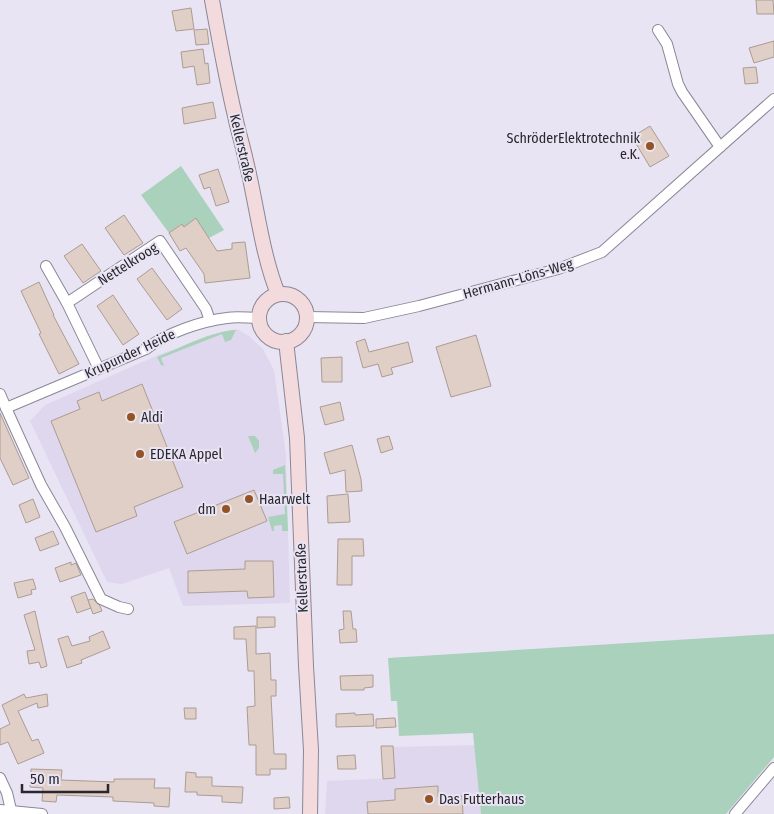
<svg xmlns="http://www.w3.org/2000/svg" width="774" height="814" viewBox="0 0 774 814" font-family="'Fira Sans Condensed',sans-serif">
<rect width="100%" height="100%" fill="#e9e4f4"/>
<g fill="#dfd7ee">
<path d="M237,329L249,336L263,349L274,370L286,455L290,603L183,606L169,568L122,584L107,582L30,421L45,405L158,355L214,334Z"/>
<path d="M475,745L481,814H325L327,781L394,778L393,747Z"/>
</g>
<g fill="#aad1bc">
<path d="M181,166L224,230L209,238L196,218L184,227L181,224L169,233L141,195Z"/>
<path d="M236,330L231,340L225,342L222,334L161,358L164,366L161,365L157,357C181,348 211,331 236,330Z"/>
<path d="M248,436H255L259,441V448L255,453Z"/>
<path d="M285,465L288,531H282V525L274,526V531H272L268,517L285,514L283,474H273V470Z"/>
<path d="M774,634V757L726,814H481L473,733L399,736L397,701H391L388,658Z"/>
</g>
<g fill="#dfcfc6" stroke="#ab9c94">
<path d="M756,0H773L774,14H757Z"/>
<path d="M191,8L194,29L176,31L172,11Z"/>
<path d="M207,29L209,44L196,45L194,30Z"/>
<path d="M774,41V57L754,63L749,48Z"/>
<path d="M203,49L205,64L208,63L210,83L197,85L194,66L183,68L181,52Z"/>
<path d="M756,67L758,83L745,84L743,68Z"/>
<path d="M213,102L216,118L184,124L182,108Z"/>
<path d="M650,126L669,156L650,167L632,137Z"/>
<path d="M218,169L229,202L216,206L210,187L204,189L199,175Z"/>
<path d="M124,215L143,243L124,255L105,228Z"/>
<path d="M196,218L217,251L232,249V243L245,242L250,278L205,283L204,274L186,248L180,251L169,233L182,224L184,227Z"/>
<path d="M82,244L101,271L83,283L64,256Z"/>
<path d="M152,268L182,309L167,320L137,279Z"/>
<path d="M39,282L54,315H53L79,364L59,374L39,334L41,333L21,291Z"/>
<path d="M113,295L139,334L123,345L97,306Z"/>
<path d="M476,335L491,386L451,397L436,347Z"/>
<path d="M365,339L369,352L408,342L413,362L391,368L393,374L382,377L378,364L363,368L356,342Z"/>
<path d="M342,357V382H322L321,358Z"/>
<path d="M142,384L183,487L134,507L137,516L96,532L51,421L80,409L77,401L99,392L102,401Z"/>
<path d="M340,402L344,420L325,425L320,407Z"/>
<path d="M0,413L29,478L13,485L0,458Z"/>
<path d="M389,436L393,449L381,453L377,439Z"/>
<path d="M352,445L361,479L362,491L346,492L345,470L330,474L324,453Z"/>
<path d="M254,490L267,521L187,554L174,522Z"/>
<path d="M348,494L350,522L328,523L327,496Z"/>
<path d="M33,499L40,517L26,523L19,505Z"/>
<path d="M53,531L59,544L40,551L35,538Z"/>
<path d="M338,539H363L364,556H352V585H337Z"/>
<path d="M245,561H273L274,597L248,598L247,591L188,593V571L245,569Z"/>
<path d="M71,562V565L76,563L81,575L60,582L55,568Z"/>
<path d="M33,579L36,589L31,590L32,594L18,598L14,583Z"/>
<path d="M85,592L91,608L77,613L71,597Z"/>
<path d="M93,599L100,606L102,611L93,614L88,600Z"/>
<path d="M35,611L47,666L41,668L39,662L29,664L27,651L35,650L24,615Z"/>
<path d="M343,611H351L353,629H356L357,642L340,643L339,630L344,629Z"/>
<path d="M257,617H275V627L257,628Z"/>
<path d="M256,626V654L270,653L271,680H276V696H271L274,754H286V769H270V775H256V745H249L247,707L255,706L254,671H248L246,639H234V627Z"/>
<path d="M103,631L110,648L81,660L82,663L67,668L58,639L68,636L72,646L90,641L89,637Z"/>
<path d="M373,675V687L364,688V690H341L340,676Z"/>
<path d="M24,694L26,698L47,694L48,706L38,708L37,703L18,711L32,741L38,739L44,753L18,764L8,742L0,745V729L10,724L2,705Z"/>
<path d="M184,708H196V719H185Z"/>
<path d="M355,713V715L373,714L374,726L336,727V714Z"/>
<path d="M395,718L396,727L376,728V719Z"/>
<path d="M381,746H393L395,778L383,779Z"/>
<path d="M355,755L356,769H338L337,756Z"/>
<path d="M31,769L62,770L61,780L114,782V779H155L154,788H170L169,807L154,806V803L113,801V797L57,795L56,802L42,801L43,788L30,787Z"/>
<path d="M186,772L196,773V777H212V786L243,787L242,803L222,802V796L197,795V792H185Z"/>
<path d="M438,786V797L462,796L463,814H368L367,802L395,800V789Z"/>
<path d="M289,797L290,808L274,809V798Z"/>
</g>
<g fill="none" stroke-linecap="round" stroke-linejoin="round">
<g stroke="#8b8795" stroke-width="12">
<g id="street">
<path d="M658,30L667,44L678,84L682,92L720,147"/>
<path d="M46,266L67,303"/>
<path d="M307,317L364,318L419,306L558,269L602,252L774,99"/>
<path d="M99,369L67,303L160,241L206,309L210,321"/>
<path d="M0,394L6,408L146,349C166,333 202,321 227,318C237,316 248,318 258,318"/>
<path d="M6,408L41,485L65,527L101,599L119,607L128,609"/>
<path d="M0,778L7,793L12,814"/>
<path d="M0,810L42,814"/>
<path d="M735,814L774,768"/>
</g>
</g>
<g stroke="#8b8795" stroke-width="16">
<g id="secondary">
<path d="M212,0C219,39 226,78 235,116C238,131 243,146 246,161C257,205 261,251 278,294"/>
<circle cx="283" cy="318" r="24"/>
<path d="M286,341L297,438L306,666L311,750L310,814"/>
</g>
</g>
<use href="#street" stroke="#fff" stroke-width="10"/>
<use href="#secondary" stroke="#f3dadc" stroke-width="14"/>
</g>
<g fill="#955223" stroke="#e9e4f4" stroke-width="2">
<circle cx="650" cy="146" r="5"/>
<circle cx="131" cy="417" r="5"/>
<circle cx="140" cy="454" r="5"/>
<circle cx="249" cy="499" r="5"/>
<circle cx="226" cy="509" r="5"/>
<circle cx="429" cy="799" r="5"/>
</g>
<g text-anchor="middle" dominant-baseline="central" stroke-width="4" stroke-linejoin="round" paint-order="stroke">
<g font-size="14" fill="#29272d" stroke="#e9e4f4" text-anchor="start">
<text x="640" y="138" text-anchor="end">SchröderElektrotechnik<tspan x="640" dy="16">e.K.</tspan></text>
<text x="141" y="417">Aldi</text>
<text x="150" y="454">EDEKA Appel</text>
<text x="259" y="499">Haarwelt</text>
<text x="216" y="509" text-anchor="end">dm</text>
<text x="439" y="799">Das Futterhaus</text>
</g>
<g font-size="14" fill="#29272d" stroke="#e9e4f4">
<text transform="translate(242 148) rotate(77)">Kellerstraße</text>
<text transform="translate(128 264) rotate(-32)">Nettelkroog</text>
<text transform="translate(518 279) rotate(-16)">Hermann-Löns-Weg</text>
<text transform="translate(130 354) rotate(-25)">Krupunder Heide</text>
<text transform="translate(302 578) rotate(-92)">Kellerstraße</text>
</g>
</g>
<path d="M22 784v8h86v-8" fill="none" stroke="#29272d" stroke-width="2.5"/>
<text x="30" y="784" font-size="15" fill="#29272d" stroke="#e9e4f4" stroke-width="4" paint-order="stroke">50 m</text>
</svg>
